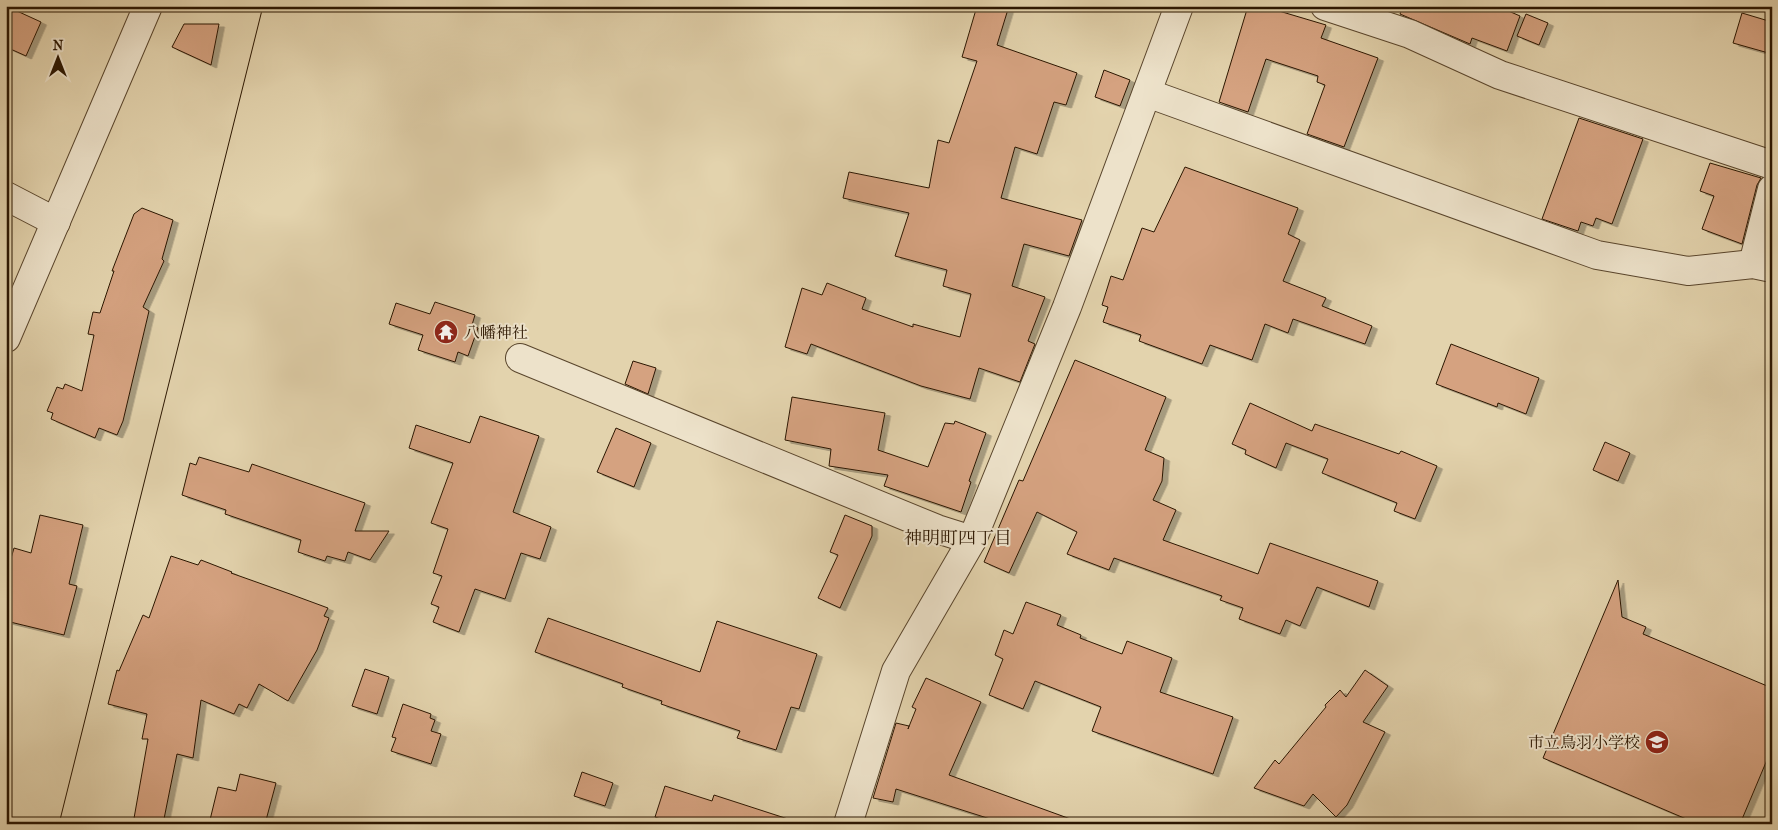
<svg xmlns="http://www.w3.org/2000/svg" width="1778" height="830" viewBox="0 0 1778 830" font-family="'IM FELL French Canon','Noto Serif JP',serif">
<defs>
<filter id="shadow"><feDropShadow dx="5.5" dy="3" stdDeviation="0" flood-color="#0004"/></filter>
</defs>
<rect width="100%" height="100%" fill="#e3d3ad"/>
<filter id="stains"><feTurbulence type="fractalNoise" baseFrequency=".004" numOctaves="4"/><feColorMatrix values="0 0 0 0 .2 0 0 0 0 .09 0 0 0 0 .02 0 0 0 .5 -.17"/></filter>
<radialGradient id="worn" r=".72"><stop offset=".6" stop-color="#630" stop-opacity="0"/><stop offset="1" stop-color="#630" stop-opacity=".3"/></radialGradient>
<g fill="#d5a280" stroke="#2b1601" filter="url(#shadow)">
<path d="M6,6L41,22L26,56L6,47Z"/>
<path d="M977,6H1009L997,45L1077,73L1066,105L1054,102L1037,154L1015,147L1001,198L1082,220L1069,256L1024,244L1012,286L1045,297L1028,341L1035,344L1020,382L979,368L970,399L921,386L811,344L807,354L785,347L802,288L822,295L827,283L866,298L862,309L913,327V324L960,337L971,294L943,286L947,270L895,256L909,213L843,198L849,172L929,188L938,140L949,143L977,61L962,57Z"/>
<path d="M1248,6H1280L1279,11L1326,25L1321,38L1378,58L1344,147L1307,134L1325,85L1317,82L1318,76L1266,59L1248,112L1219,102Z"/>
<path d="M1403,6H1497L1520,16L1507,51L1472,38L1470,44L1400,14Z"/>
<path d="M1742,13L1772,22V54L1733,43Z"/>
<path d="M1526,14L1548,23L1539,45L1517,36Z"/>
<path d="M184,24H219L211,65L172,47Z"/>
<path d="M1104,70L1130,80L1120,106L1095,97Z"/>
<path d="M1579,118L1643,139L1612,224L1596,218L1593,226L1581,222L1578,231L1542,219Z"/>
<path d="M1710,163L1761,178L1757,185L1742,244L1702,229L1714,196L1700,191Z"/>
<path d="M1185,167L1298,208L1288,234L1300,240L1283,281L1326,298L1322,306L1372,326L1365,344L1293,319L1288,333L1265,324L1252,360L1210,345L1202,364L1139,341L1141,335L1103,322L1108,307L1102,305L1111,276L1123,280L1142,228L1154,232Z"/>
<path d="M142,208L173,220L162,259L164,261L143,307L149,311L123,421L117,435L99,428L95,438L51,419L53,413L47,411L57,387L63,389L65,384L82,391L94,335L88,334L93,312L100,313L114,271H112L134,214Z"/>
<path d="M435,302L475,315L472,325L478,328L468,356L458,352L455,362L418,350L423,335L389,324L396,303L430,314Z"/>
<path d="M1451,344L1539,378L1526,414L1498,403L1497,407L1436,384Z"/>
<path d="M1075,360L1166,397L1145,450L1164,458L1162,481L1153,500L1176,510L1163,540L1258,574L1270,543L1378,581L1369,607L1317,587L1300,626L1286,620L1280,634L1239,619L1243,608L1220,600L1222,596L1114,558L1109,570L1067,554L1077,532L1037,512L1009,573L984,562L1019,480L1023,481Z"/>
<path d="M633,361L656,368L648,394L625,384Z"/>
<path d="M792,397L885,413L878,450L928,467L945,423L954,424L955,421L986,433L969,481L971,482L961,512L884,486L888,475L829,466L831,449L785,440Z"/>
<path d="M1250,403L1312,431L1315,424L1399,454L1401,451L1437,466L1415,519L1394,511L1397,503L1322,473L1328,459L1286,443L1276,468L1245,454L1246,450L1232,444Z"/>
<path d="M480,416L539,436L513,512L551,527L540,559L521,553L505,599L475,589L459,632L433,622L439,607L431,604L442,576L433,573L448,529L431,523L453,463L409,448L416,425L470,443Z"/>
<path d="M616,428L651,443L634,487L597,472Z"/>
<path d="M1605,442L1630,453L1618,481L1593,470Z"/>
<path d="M199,457L249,472L252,464L365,503L355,531H389L370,560L348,552L345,561L327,556L325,561L298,552L301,540L225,514L226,510L182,495L190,463L196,465Z"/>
<path d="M40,515L83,525L69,584L77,586L64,635L6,621V576L14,548L31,553Z"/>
<path d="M845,515L872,526V536L840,608L818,598L838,555L830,552Z"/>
<path d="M171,556L198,565L201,560L232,572L231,573L290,594L328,608L324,616L329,618L317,650L288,701L259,684L247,708L239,704L234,714L201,700L193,758L177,754L163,824H133L148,739H142L147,714L108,704L117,670L119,671L143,615L149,618Z"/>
<path d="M1618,580L1622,617L1646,627L1643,634L1772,688V748L1740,824H1698L1543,758Z"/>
<path d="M1026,602L1061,615L1057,625L1081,635L1080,638L1122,654L1127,641L1172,658L1160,692L1233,717L1213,774L1092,731L1101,707L1035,681L1023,709L989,695L1003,659L995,655L1004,630L1013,634Z"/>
<path d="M548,618L700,672L717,621L817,654L799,709L791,707L776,750L737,738L740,731L661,704L662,701L622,687L623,684L535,652Z"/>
<path d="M365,669L389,677L377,714L352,706Z"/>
<path d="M1365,670L1388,686L1363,722L1385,732L1347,805L1336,817L1313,794L1304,806L1254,788L1275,760L1279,764L1326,707L1325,705L1340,690L1346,697Z"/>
<path d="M926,678L981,702L949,775L1076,821V824H1006L896,789L893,802L873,798L896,723L909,726L908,729L916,709L912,707Z"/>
<path d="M403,704L431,714L430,718L435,720L431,731L441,734L431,764L391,751L396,738L392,737Z"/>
<path d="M582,772L613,783L605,806L574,796Z"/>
<path d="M240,774L276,783L265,824H209L218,787L236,791Z"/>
<path d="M665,786L712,801L714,795L788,819V824H674L655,817Z"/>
</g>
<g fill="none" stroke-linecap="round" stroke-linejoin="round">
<g stroke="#59452c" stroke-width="30">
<g id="minor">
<path d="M1325,6L1410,34L1500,75L1772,165"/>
<path d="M1147,93L1597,255L1688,271L1753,264L1772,268"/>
<path d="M6,196L56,222"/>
<path d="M1753,264L1772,189"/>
<path d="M520,358L937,529L972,540"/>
<path d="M848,824L896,671L972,540L1067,307L1179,6"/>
</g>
</g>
<g stroke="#59452c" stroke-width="30">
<path id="tertiary" d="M6,338L148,6"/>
</g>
<use href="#minor" stroke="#ede2ca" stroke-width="28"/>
<use href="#tertiary" stroke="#ede2ca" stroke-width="28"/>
<path stroke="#2b1601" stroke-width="1" d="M59,824L263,6"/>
</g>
<defs>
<g id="temple-disc" transform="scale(1.25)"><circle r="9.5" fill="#8f2418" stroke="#ede2ca"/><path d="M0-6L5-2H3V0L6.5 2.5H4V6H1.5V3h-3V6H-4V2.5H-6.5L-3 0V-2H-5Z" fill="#fff"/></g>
<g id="school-disc" transform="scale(1.25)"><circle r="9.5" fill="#8f2418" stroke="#ede2ca"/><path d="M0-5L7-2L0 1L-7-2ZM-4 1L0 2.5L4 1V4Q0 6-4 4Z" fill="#fff"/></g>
</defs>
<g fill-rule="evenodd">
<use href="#temple-disc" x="446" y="332"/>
<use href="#school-disc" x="1657" y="742"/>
</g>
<g text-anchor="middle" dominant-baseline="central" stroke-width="4" stroke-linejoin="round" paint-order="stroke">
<g font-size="16" fill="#2b1601" stroke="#ede2ca" text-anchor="start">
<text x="464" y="332">八幡神社</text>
<text x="1640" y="742" text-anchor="end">市立鳥羽小学校</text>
</g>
<g font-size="18" fill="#2b1601" stroke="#ede2ca">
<text x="958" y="538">神明町四丁目</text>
</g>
</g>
<rect width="1778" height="830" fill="none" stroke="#e3d3ad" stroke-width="25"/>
<rect x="8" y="8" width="1763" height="815" fill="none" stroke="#2b1601" stroke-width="2.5"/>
<rect x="12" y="12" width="1753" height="805" fill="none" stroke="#2b1601"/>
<g transform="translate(58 58)" stroke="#ede2ca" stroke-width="4" paint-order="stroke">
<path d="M0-4L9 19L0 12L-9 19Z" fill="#2b1601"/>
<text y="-8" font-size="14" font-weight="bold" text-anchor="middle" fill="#2b1601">N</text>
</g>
<rect width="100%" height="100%" filter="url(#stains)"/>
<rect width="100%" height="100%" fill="url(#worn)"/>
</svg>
